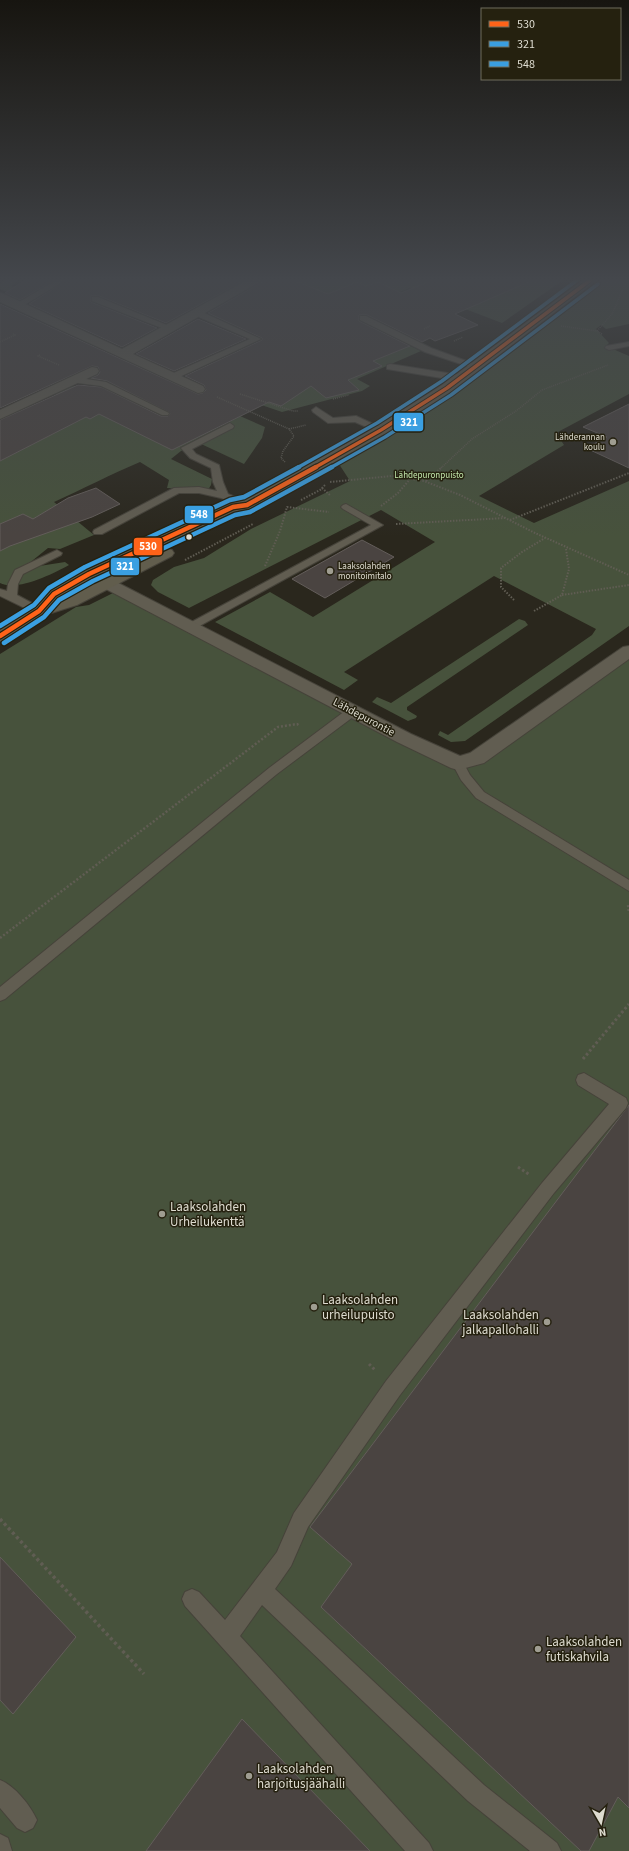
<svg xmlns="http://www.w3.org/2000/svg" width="629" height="1851" viewBox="0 0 629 1851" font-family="'Source Sans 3',sans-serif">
<rect width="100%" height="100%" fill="#2a271d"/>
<g fill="#47523c">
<path d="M9,278H21L11,286L15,287L12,288L11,294L0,289V284Z"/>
<path d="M270,278H566L502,323L410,288L366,305L355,320L421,351L357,379L370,386L362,391L282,412L217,390L290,348L208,314Z"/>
<path d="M603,278H629V324L606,329L601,325L596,329L609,343L606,346L629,356V394L556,433L564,445L479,496L534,523L629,481V626L465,741L451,742L438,735L440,731L448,735L592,635L596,629L494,576L344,672L358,680L344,690L215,622L270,592L313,617L435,542L381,510L189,608L158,592L151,585L153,580L174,567L204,558L251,529L350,481L339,464L436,406L549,323L551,319Z"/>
<path d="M123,360L138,364L136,365L208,402L265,427L262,438L244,464L199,443L181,451L171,459L212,479L211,485L208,490L167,488L169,480L140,462C111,474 83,489 54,502L94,535L60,549L48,548L27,565L33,567L65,562L69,565C53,574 16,592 0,583V457L3,456L7,457L38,441L67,400L52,393C64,388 72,385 84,386L167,421L178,416L108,377L97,382L84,376Z"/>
<path d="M119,590L458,763L629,651V1851H0V654L76,607L89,605Z"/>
<path d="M519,619L525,621L528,625L407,707V710L417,716L416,718L408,721L372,702L377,697L391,703Z"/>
</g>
<g fill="#4a4441" stroke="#635d5a">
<path d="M29,278H58L20,300L5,293Z"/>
<path d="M70,278H249L166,323L99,296H91V302L157,328L122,347L29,304Z"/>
<path d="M266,278H288L328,294L357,282L366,286L378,282L401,293L438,278H538L455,314L478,325L435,341L430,338L422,342L367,315H359V321L410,346L373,361L382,366L348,380L359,390L326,398L311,386L281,406L269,402L172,450L99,414L90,419L86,417L0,461V420L78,385L101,387L161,416H168L170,413L107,381L91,378L98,375L100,372L98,367L92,366L0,408V304L198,394L203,393L206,390L204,385L185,376L262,340V338L208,313L264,281Z"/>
<path d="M198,319L246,339L174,371L136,354Z"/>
<path d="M629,404V468L586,448L607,437L583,427Z"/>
<path d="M96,488L120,504L92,517L10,546L0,551V524L23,514L33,519L68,498Z"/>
<path d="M362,540L394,557L325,598L292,579Z"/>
<path d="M629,1105V1808L618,1797L589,1851H581L321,1607L352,1564L310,1527Z"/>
<path d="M0,1557L76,1637L13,1714L0,1700Z"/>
<path d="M242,1719L370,1851H146Z"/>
</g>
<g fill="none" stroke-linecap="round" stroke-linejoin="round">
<g stroke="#46433a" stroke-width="2">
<g id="service">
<path d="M60,278H69L21,307H15L14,305Z"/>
<path d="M92,297H98L174,328L170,330H167L92,301Z"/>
<path d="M194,311H200L261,339L175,379H169V375L250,339L194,315Z"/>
<path d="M360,316H366L431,348L480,366L476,369L425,352L360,320Z"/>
<path d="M629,342V346L609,350L605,348L606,346Z"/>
<path d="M390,364L460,375L464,378L460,381L387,369V365Z"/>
<path d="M73,377L106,382L169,413L168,415H162L101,386L70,382L69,380Z"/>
<path d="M316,407L333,418L356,416L386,430L381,433L378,432L355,422L328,423L313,412L312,410Z"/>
<path d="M230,423L234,426L233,428L192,449L196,454L219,465L223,482L228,494L250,503L252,505L250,507H244L221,498L199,493H179L102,534H94L93,532L94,530L174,488L199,487L217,491L213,482L211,468L190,458L181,448Z"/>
<path d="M346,504L383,525L194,629H186L185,627L186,625L371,525L343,509L341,507L343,505Z"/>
<path d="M57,550L62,553L61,555L23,574L18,584L17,595L43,609L44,611L43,613H35L0,596V589L7,591L8,584L15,570Z"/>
<path d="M353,707L357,708L359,711L357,714L277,774L5,999L0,1001V987L269,768L349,708Z"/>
<path d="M458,759L462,760L470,775L484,792L629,880V891L476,798L461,780L452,763L454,760Z"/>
<path d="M584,1073L626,1098L628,1103L626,1108L554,1193L400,1395L308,1527L291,1566L275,1589L484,1785L557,1843L561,1851H530L468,1801L262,1605L240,1636L429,1843L433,1851H405L185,1606L182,1599L185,1592L192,1589L199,1592L225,1620L277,1552L294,1513L386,1381L542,1183L609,1104L578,1085L576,1080L578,1075Z"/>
<path d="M0,1780C15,1786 30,1805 37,1820L33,1828L25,1832L17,1828L0,1808Z"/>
<path d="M0,1834L8,1838L12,1851H0Z"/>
</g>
</g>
<g stroke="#46433a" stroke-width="2">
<g id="minor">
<path d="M251,278H265L263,280L133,354L203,386L205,389L203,392L198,393L0,302V293L4,294L122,349Z"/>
<path d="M92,367L97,368L99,371L97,374L0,419V410Z"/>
<path d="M89,569L95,571L411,734L460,756L470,753L623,647L629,646V659L484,763L458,770L451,768L397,742L83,577L81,574L83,571Z"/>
</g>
</g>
<g stroke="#46433a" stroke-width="2">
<path id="primary" d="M586,278H599L452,391L386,433L252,508L237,511L95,577L58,600L160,550L166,548L172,550L174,553L172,556L77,605L45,615L6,640L0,641V628L33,607L48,590L83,571L228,504L243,501L376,427L442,385Z"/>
</g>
<g stroke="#605d53" stroke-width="1.5" stroke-dasharray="1 1" stroke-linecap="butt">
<path d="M561,326L597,331"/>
<path d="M424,329L430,326"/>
<path d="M602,334L597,331L612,314L628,278"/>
<path d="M454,341L463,337"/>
<path d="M0,342L15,335L13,334"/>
<path d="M40,355L38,356L59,365"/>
<path d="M240,394L293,411H298"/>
<path d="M217,397L289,429L294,436L283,451L281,458L285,462"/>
<path d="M333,399L349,395"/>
<path d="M289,429L306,425"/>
<path d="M441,468L472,439L516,411L542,390L608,365"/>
</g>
<g stroke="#605d53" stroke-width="2" stroke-dasharray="1.5 1.5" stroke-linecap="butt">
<path d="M426,481L442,467"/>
<path d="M330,482L392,476L424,481L460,495L535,533L629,575"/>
<path d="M322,488L331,496"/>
<path d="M301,500L320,490L325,485"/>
<path d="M381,506L398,493L411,478"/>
<path d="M510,520L629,473"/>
<path d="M396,524L505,518"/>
<path d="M185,560L253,524"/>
<path d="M265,566L280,531L287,507L329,512"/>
<path d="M562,595L629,585"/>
<path d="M514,600L501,587V568L522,552L545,538"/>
<path d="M534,611L562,595L569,569L566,549"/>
</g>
<g stroke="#605d53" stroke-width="2.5" stroke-dasharray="2 2" stroke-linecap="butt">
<path d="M628,905L629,913"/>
<path d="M0,938L278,727L297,724L300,726"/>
</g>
<g stroke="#605d53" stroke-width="3" stroke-dasharray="2.5 2.5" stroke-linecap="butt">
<path d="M583,1059L629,1004"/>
<path d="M518,1167L530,1175"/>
<path d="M369,1364L376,1371"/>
</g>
<path stroke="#605d53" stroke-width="3.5" stroke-dasharray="3 3" stroke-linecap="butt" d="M0,1519L144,1674"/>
<use href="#service" fill="#615d51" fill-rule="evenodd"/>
<use href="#minor" fill="#615d51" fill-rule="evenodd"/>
<use href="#primary" fill="#615d4d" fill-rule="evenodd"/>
<g stroke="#25210f" stroke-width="5.5">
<path id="bus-1-far1" d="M314,468L381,430L447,388L593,278"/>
</g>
<g stroke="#25210f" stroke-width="7">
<path id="bus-1" d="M0,636L39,611L54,594L89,574L233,507L247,505L316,467"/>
</g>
<g stroke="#25210f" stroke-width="5.5">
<path id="bus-2-far1" d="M330,468L385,437L451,395L598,284"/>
</g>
<g stroke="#25210f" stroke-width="7">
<path id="bus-2" d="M4,643L44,617L59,600L93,581L235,515L250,512L332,467"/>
</g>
<g stroke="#25210f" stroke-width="5.5">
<path id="bus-3-far1" d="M297,468L377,423L442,381L580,278"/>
</g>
<g stroke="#25210f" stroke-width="7">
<path id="bus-3" d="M0,626L34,605L49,588L85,567L230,500L244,497L299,467"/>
</g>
<use href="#bus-1-far1" stroke="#ff6319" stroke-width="3.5"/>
<use href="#bus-1" stroke="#ff6319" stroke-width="4.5"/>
<use href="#bus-2-far1" stroke="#3a9fe1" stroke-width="3.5"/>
<use href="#bus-2" stroke="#3a9fe1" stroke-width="4.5"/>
<use href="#bus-3-far1" stroke="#3a9fe1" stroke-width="3.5"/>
<use href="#bus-3" stroke="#3a9fe1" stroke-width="4.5"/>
</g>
<linearGradient id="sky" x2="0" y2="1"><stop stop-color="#171510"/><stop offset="0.52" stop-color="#44474c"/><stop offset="1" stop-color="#44474c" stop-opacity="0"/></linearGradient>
<rect width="629" height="537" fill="url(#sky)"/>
<g fill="#9f9d91" stroke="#25210f" stroke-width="1.5">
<circle cx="613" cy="442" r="4"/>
<circle cx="330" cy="571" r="4"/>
<circle cx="162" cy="1214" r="4"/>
<circle cx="314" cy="1307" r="4"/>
<circle cx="547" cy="1322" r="4"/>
<circle cx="538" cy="1649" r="4"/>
<circle cx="249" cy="1776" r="4"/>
</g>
<circle fill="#dedcd0" stroke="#25210f" stroke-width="1.5" cx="189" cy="537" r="3.5"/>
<g text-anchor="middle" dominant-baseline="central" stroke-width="3" stroke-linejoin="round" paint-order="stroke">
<g font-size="9" fill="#dedcd0" stroke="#25210f" text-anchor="end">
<text x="605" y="437">Lähderannan<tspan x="605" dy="10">koulu</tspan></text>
<text x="338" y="566" text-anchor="start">Laaksolahden<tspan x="338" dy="10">monitoimitalo</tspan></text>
</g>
<g font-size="9" fill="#c3e8ac" stroke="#25210f">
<text x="429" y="475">Lähdepuronpuisto</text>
</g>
<g font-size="11" fill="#dedcd0" stroke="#25210f">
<text transform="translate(364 717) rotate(28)">Lähdepurontie</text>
</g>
<g font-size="13" fill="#dedcd0" stroke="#25210f" text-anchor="start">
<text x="170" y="1207">Laaksolahden<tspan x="170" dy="15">Urheilukenttä</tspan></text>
<text x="322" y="1300">Laaksolahden<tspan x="322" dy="15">urheilupuisto</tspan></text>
<text x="539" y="1315" text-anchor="end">Laaksolahden<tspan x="539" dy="15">jalkapallohalli</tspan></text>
<text x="546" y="1642">Laaksolahden<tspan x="546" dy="15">futiskahvila</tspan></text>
<text x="257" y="1769">Laaksolahden<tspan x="257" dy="15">harjoitusjäähalli</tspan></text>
</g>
</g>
<g stroke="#25210f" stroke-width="1.5">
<rect x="393" y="412" width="31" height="20" rx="4" fill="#3a9fe1"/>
<rect x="184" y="505" width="30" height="19" rx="4" fill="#3a9fe1"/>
<rect x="133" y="537" width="30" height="19" rx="4" fill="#ff6319"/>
<rect x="110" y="557" width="30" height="19" rx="4" fill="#3a9fe1"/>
</g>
<g font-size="11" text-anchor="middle" font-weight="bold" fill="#fff">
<text x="409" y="426">321</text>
<text x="199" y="518">548</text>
<text x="148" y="550">530</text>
<text x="125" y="570">321</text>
</g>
<rect x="481" y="8" width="140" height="72" fill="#25210f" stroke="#6f6c5c"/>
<rect x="489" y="21" width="20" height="6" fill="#ff6319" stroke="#6f6c5c"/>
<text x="517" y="28" font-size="12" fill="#dedcd0">530</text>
<rect x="489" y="41" width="20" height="6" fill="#3a9fe1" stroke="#6f6c5c"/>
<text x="517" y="48" font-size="12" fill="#dedcd0">321</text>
<rect x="489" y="61" width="20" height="6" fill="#3a9fe1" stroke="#6f6c5c"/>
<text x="517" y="68" font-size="12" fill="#dedcd0">548</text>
<g transform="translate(601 1823) rotate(171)" stroke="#25210f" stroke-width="3" paint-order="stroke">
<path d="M0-3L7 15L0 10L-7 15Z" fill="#dedcd0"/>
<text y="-6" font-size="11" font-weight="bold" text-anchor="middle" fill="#dedcd0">N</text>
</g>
</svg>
